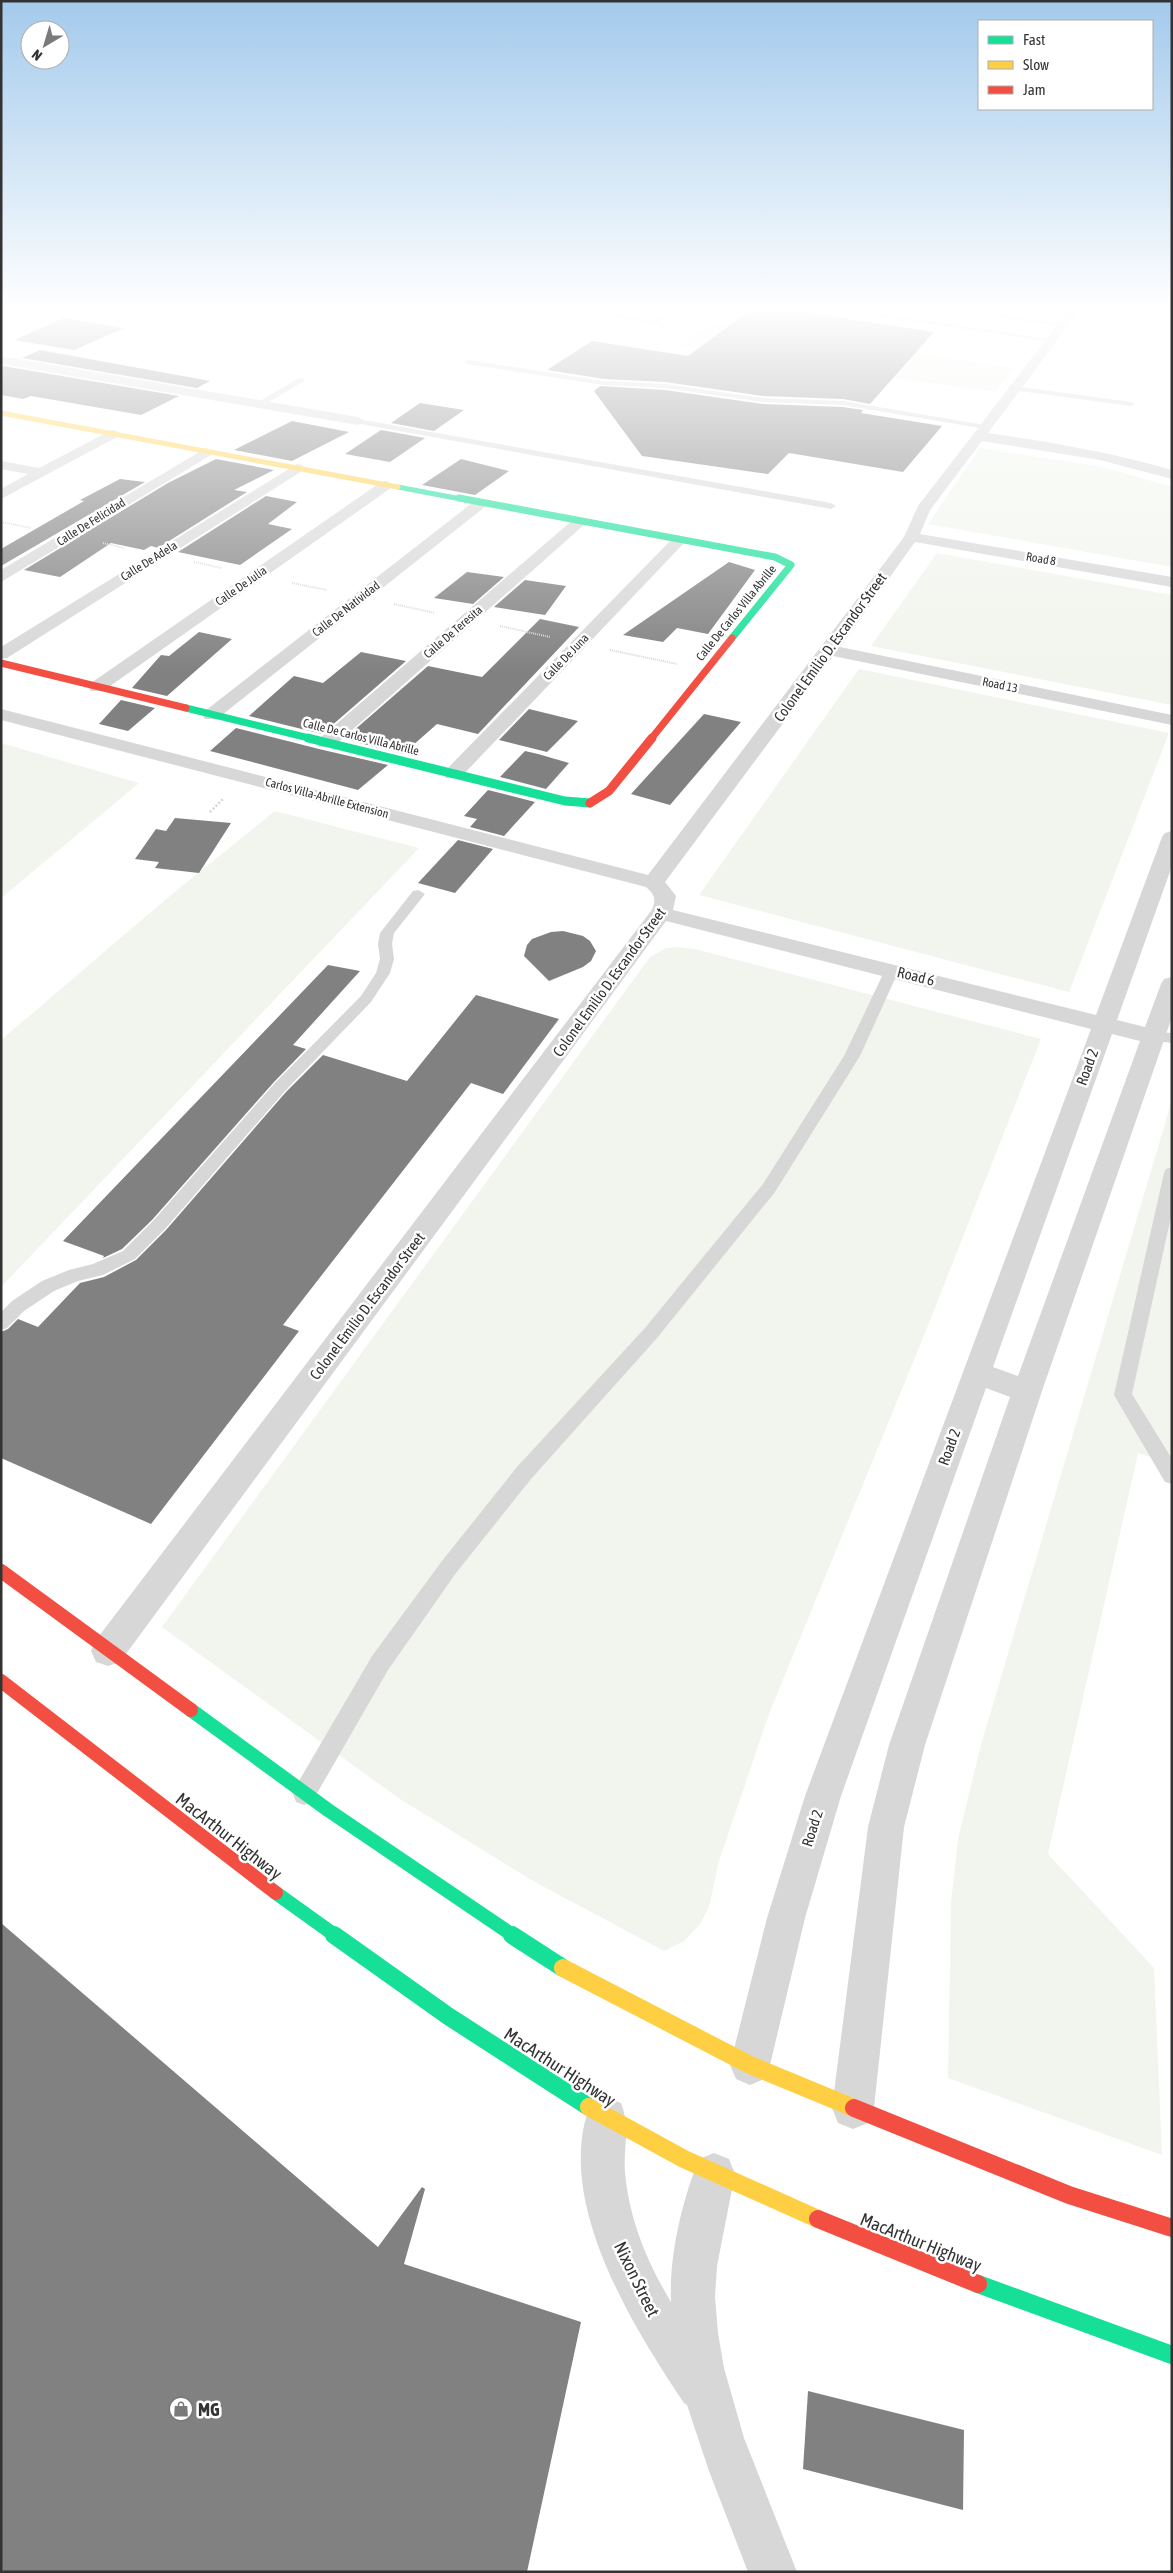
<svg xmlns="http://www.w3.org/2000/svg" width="1173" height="2573" viewBox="0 0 1173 2573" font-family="'Asap Condensed',sans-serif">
<rect width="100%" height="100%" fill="#fff"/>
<g fill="#f1f5ed">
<path d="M710,323L1014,368L995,392L679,348Z"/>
<path d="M980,448L1102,467L1172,487V567L928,524Z"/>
<path d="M937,553L1172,595V705L871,646Z"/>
<path d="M859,669L1169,733L1069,992L699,895Z"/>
<path d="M1,743L139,783L1,898Z"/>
<path d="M275,811L419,848L1,1287V1040L171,895Z"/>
<path d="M677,947L695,949L1041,1039L927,1328L769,1714L719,1861L709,1907L700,1924L684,1941L664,1951L533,1881L400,1799L162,1627L650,957L666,948Z"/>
<path d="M1172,1100V1464L1138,1453L1048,1854L1154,1968L1162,2155L948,2078L951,1903L958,1839L981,1745Z"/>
</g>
<g fill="#818181">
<path d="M749,311H796L934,332L870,404L843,399L763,396L665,382L604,379L547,370L592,341L688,356Z"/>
<path d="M64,318L124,328L74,350L14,340Z"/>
<path d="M40,350L210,381L197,388L22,358Z"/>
<path d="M3,366L179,396L141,415L31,396L23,399L1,395Z"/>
<path d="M600,386L665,390L763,404L843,407L863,410L861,413L942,426L903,472L789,453L768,474L642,456L594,391Z"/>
<path d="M420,403L464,410L434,431L391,423Z"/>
<path d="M292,421L349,432L292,461L234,450Z"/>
<path d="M381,430L425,438L390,462L345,454Z"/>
<path d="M216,459L274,470L234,490L247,492L158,548L151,546L144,550L111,543L60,577L24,570L168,483Z"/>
<path d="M461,459L509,471L475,495L422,485Z"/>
<path d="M120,479L145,482L1,566V549L84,501L80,500Z"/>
<path d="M266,496L297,502L268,524L292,529L240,565L178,552Z"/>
<path d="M729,562L755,570L708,634L677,628L663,642L623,635Z"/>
<path d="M467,572L504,577L473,604L434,598Z"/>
<path d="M525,580L566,586L545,615L494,607Z"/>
<path d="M540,619L579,627L478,734L437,724L403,754L344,739L428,666L482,677Z"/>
<path d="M199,632L232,639L167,696L132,688L161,655L169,656Z"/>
<path d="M361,652L406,661L322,734L249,716L294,676L323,683Z"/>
<path d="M121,700L155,708L128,731L99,724Z"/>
<path d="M529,709L578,721L547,752L499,740Z"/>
<path d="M704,714L741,722L670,805L631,794Z"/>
<path d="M236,728L319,749L388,765L358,790L210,751Z"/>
<path d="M525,751L538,754L569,763L546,789L500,777Z"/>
<path d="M488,790L535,802L504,836L470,827L477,819L464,816Z"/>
<path d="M175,818L231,823L199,873L155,868L159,862L135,859L156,829L166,831Z"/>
<path d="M458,840L493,849L455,893L418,883Z"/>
<path d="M563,931L583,936L590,941L596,951L591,961L583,967L549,981L524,956L527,945L532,939L551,932Z"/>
<path d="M328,965L360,971L293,1045L306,1049L274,1082L152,1220L122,1249L103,1258L104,1256L63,1241Z"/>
<path d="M476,995L559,1019L503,1094L471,1083L283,1325L299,1331L151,1524L1,1458V1332L8,1329L18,1319L38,1327L80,1283L104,1277L136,1260L166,1230L286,1092L323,1055L407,1081Z"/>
<path d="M1,1923L378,2247L422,2187L425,2189L404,2264L581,2322L527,2572H1Z"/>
<path d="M808,2391L964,2430L963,2510L803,2469Z"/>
</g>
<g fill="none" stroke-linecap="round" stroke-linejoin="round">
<path stroke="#d6d6d6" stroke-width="1" stroke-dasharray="1 1" stroke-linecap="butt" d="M308,356L385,311"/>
<g stroke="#d6d6d6" stroke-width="2" stroke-dasharray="1 1" stroke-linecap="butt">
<path d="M1,522L31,528"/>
<path d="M103,543L124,548"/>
<path d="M194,562L222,568"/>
<path d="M292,583L327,590"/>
<path d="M394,604L435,613"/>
<path d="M500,626L550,637"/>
<path d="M610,650L677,664"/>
</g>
<path stroke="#d6d6d6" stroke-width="2.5" stroke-dasharray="2 2" stroke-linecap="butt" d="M210,812L224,798"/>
<g fill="#d7d7d7" fill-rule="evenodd">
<path d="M85,311H101L124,317L120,319Z"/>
<path d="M579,311H599L656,320L667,311H675L662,322L666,326L662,328L655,324Z"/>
<path d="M843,311H864L1056,340L1052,342Z"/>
<path d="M957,311H979L1068,325L1064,327Z"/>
<path d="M469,360L604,381L665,384L763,398L843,401L990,426L986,429L843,405L763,402L665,388L604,385L466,364V360Z"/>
<path d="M299,378L306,380L262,406L255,404Z"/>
<path d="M1015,386L1131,402L1135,404L1131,406L1012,390V386Z"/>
<path d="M358,419L831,503L836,506L831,509L355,423L354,421Z"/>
<path d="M418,890L425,894L394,933L392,944L394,959L390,973L371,1002L285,1091L165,1229L135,1259L103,1275L78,1281L54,1291L24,1311L7,1328L1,1330V1312L12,1301L42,1281L69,1270L93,1264L123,1251L153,1221L275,1083L361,996L376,973L380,959L378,944L380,933L413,891Z"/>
<path d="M892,966L899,970L860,1056L775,1192L657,1338L531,1479L456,1573L388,1670L312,1802L304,1805L296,1802L293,1794L296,1786L372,1656L442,1561L517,1467L645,1328L763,1184L844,1056L885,970Z"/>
<path d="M1153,1032L1172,1033V1043L1148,1040L1146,1037L1148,1034Z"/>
<path d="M1172,1167V1212L1132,1394L1172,1459V1484L1165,1482L1114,1395L1164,1173L1166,1169Z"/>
</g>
<g fill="#d7d7d7" fill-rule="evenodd">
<path d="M1068,311H1079L988,433C1050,442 1111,452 1172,470V479L1100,460L982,441L930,510L920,534L1172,577V587L915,542L840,647L1172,715V725L833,656L665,882L676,896L673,910L1096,1015L1162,837L1165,833L1172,831V866L1117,1020L1145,1027L1161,984L1164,979L1172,977V1017L1042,1391L925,1745L904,1827L874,2108L868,2123L853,2129L838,2123L832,2108L868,1827L889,1745L1010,1397L986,1388L841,1796L805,1918L770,2065L764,2079L750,2085L736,2079L730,2065L767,1918L805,1796L1091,1029L666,921L120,1662L108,1666L96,1662L91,1651L96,1640L651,911C657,900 655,895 646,887L1,720V709L648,875L904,537L918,506ZM1112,1034L1140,1041L1018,1376L993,1367Z"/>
<path d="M1,356L358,417L365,421L358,425L1,364Z"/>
<path d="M112,430L117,431L119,434L117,437L1,499V489L28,474L1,469V461L39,468Z"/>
<path d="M206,448L213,452L211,455L1,582V570Z"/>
<path d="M297,464L302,465L304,468L302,471L7,658L1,659V647Z"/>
<path d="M386,481L393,485L391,488L103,691H91L88,687L91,683L381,482Z"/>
<path d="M481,499L486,500L488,503L486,506L217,719H205L202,715L205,711L476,500Z"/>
<path d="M580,517L587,521L585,524L333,747H319L317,743L319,739L575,518Z"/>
<path d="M679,535L687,540L684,543L460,778H446L444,774L446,770L674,537Z"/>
<path d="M606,2097L621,2103C631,2128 623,2146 625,2172C629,2219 647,2262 671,2302C669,2256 682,2201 699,2159L714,2153L729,2159L735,2174L717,2266L715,2297L718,2333L724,2368L744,2438L797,2572H748L709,2471L687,2405L684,2403C633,2327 552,2198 591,2103Z"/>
</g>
<path stroke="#16e098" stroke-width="5" d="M398,487L466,500"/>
<g stroke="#16e098" stroke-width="7">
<path d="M459,498L775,557L791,565L732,638"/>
<path d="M186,708L313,739"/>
</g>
<path stroke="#16e098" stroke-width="9" d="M308,738L565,801L590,803"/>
<g stroke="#16e098" stroke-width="14">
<path d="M191,1710L328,1810L514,1936"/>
<path d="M276,1893L336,1936"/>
</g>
<g stroke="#16e098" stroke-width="18">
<path d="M334,1935L448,2016L589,2107"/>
<path d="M512,1935L563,1968"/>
<path d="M978,2284L1172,2355"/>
</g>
<path stroke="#ffcf43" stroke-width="5" d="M1,413L398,487"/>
<g stroke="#ffcf43" stroke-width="18">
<path d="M563,1968L750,2065L854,2108"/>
<path d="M589,2107L684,2159L818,2219"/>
</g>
<g stroke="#f24e42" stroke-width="7">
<path d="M1,663L186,708"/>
<path d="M651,739L732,638"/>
</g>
<path stroke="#f24e42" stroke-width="9" d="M590,803L609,791L652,738"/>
<g stroke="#f24e42" stroke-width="14">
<path d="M1,1571L191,1710"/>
<path d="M1,1681L276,1893"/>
</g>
<g stroke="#f24e42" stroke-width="18">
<path d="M854,2108L1069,2195L1172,2228"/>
<path d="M818,2219L978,2284"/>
</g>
</g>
<linearGradient id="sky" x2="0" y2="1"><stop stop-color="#a3caec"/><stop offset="0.46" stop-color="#fff"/><stop offset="1" stop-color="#fff" stop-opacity="0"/></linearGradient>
<rect width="1173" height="672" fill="url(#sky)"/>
<defs>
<g id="shop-ring" transform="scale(1.25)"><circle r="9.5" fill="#fff" stroke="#7a7a7a" stroke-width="1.5"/><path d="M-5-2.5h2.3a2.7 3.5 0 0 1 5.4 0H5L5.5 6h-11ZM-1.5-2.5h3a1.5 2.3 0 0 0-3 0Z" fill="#7a7a7a"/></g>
</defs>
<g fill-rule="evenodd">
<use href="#shop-ring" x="181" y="2409"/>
</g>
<g text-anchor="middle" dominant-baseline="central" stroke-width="5" stroke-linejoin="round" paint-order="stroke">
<g font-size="12" fill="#333" stroke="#fff">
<text transform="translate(91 522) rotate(-32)">Calle De Felicidad</text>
<text transform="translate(1041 559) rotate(10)">Road 8</text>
<text transform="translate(149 561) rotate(-32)">Calle De Adela</text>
<text transform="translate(241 586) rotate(-35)">Calle De Julia</text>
<text transform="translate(346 609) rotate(-38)">Calle De Natividad</text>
<text transform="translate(736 613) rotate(-51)">Calle De Carlos Villa Abrille</text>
<text transform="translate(453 632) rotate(-41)">Calle De Teresita</text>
<text transform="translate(566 657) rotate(-46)">Calle De Juna</text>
<text transform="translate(1000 685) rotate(12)">Road 13</text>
<text transform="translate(361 737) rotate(14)">Calle De Carlos Villa Abrille</text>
<text transform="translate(327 798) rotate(15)">Carlos Villa-Abrille Extension</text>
</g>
<g font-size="15" fill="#333" stroke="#fff">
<text transform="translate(830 647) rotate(-54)">Colonel Emilio D. Escandor Street</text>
<text transform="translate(916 976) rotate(14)">Road 6</text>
<text transform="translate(609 982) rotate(-54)">Colonel Emilio D. Escandor Street</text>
<text transform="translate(1087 1067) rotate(-70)">Road 2</text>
<text transform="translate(367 1306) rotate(-53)">Colonel Emilio D. Escandor Street</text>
<text transform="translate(949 1447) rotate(-70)">Road 2</text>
<text transform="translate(812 1828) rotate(-72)">Road 2</text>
</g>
<g font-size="18" fill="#333" stroke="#fff">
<text transform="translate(229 1836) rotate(38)">MacArthur Highway</text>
<text transform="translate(560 2067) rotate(33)">MacArthur Highway</text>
<text transform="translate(921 2242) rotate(22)">MacArthur Highway</text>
<text transform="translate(637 2279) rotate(64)">Nixon Street</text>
</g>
<g font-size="18" font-weight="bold" fill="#333" stroke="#fff" text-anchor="start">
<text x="198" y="2409">MG</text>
</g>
</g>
<rect width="1173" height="2573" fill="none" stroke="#333333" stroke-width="5"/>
<rect x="978" y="20" width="175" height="90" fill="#ffffff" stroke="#adadad"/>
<rect x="988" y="36" width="25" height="8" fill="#16e098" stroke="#adadad"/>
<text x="1023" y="45" font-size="15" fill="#333333">Fast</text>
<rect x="988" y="61" width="25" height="8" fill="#ffcf43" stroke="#adadad"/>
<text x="1023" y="70" font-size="15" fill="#333333">Slow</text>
<rect x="988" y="86" width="25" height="8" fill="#f24e42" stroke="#adadad"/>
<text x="1023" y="95" font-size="15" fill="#333333">Jam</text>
<g transform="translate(45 45) rotate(218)"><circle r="24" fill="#ffffff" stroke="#adadad"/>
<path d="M0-4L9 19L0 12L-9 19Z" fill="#7a7a7a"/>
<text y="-8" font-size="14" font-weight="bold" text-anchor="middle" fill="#333333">N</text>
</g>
</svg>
